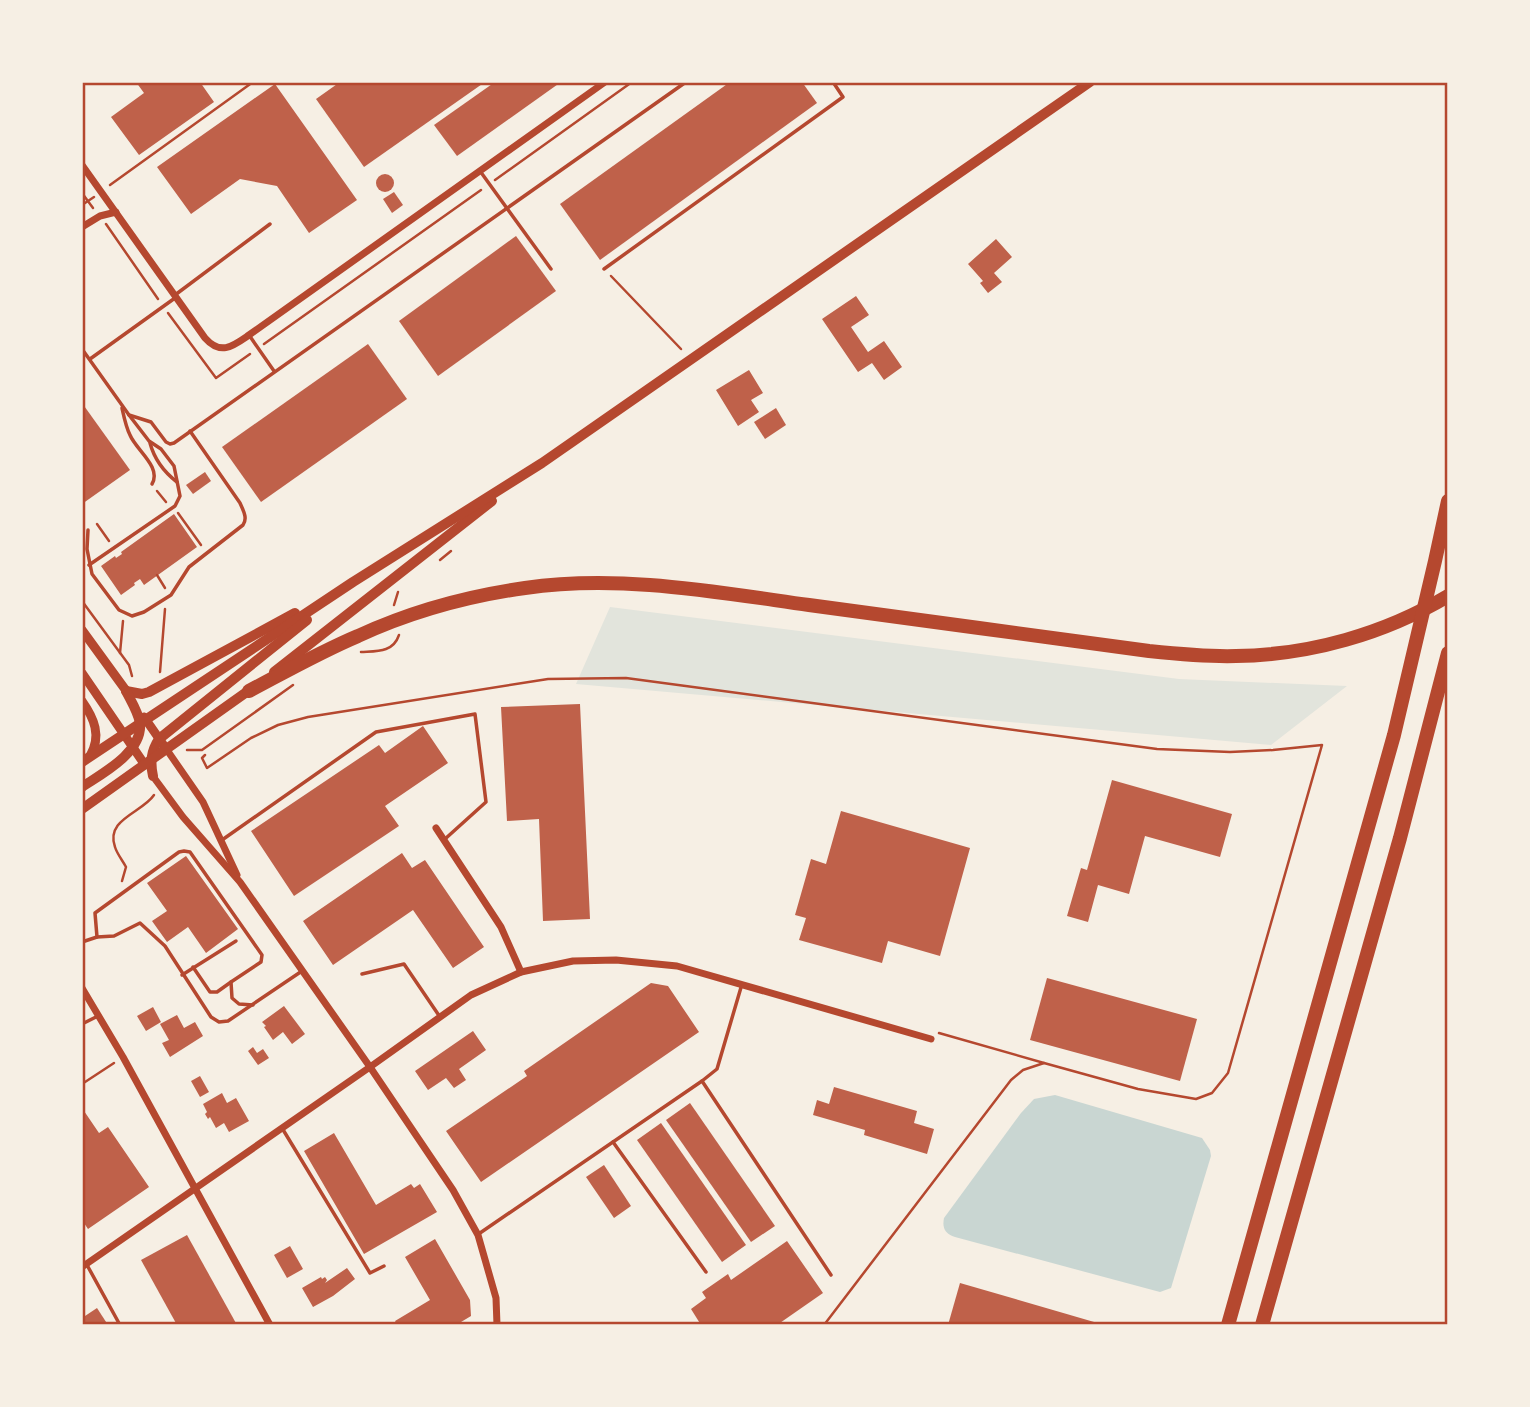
<svg xmlns="http://www.w3.org/2000/svg" width="1530" height="1407" viewBox="0 0 1530 1407" font-family="'Titillium Web',sans-serif">
<rect width="100%" height="100%" fill="#f6efe4"/>
<path fill="#e2e4dc" d="M610,607L1179,679L1347,686L1271,745L576,684Z"/>
<path fill="#c9d6d2" d="M1055,1095L1202,1138L1210,1150L1211,1156L1171,1288L1160,1292L955,1237C945,1234 942,1228 944,1218L1021,1113L1034,1099Z"/>
<g fill="#bf614a">
<path d="M136,82H200L214,102L139,155L111,117L144,93Z"/>
<path d="M340,82H485L364,167L316,99Z"/>
<path d="M495,82H561L457,156L434,125Z"/>
<path d="M730,82H802L817,103L600,260L560,204Z"/>
<path d="M275,84L357,200L309,233L277,186L240,179L191,214L157,167Z"/>
<circle cx="385" cy="183" r="9"/>
<path d="M394,192L403,205L392,213L383,199Z"/>
<path d="M516,236L556,291L438,376L399,321Z"/>
<path d="M996,239L1012,257L994,273L1002,282L988,293L980,283L983,281L968,264Z"/>
<path d="M856,296L869,315L851,327L868,352L884,341L902,367L884,380L872,363L858,372L822,319Z"/>
<path d="M368,344L407,399L261,502L222,447Z"/>
<path d="M749,370L763,393L751,400L759,412L738,426L716,390Z"/>
<path d="M82,403L130,470L82,504Z"/>
<path d="M776,408L786,425L765,439L754,422Z"/>
<path d="M205,472L211,481L193,494L186,485Z"/>
<path d="M174,514L197,547L144,585L140,579L134,583L135,585L121,595L101,566L115,556L116,558L122,554L121,552Z"/>
<path d="M580,704L590,919L543,921L539,819L507,821L501,707Z"/>
<path d="M423,726L448,763L385,806L399,826L294,896L251,831L379,745L385,753Z"/>
<path d="M1112,780L1232,814L1220,857L1145,836L1129,894L1098,885L1088,922L1067,916L1081,868L1087,870Z"/>
<path d="M841,811L970,848L940,956L888,941L882,963L799,940L806,918L795,915L811,859L826,864Z"/>
<path d="M402,853L412,868L425,860L484,947L453,968L413,910L333,965L303,921Z"/>
<path d="M186,856L238,929L206,953L188,927L167,942L152,921L167,911L147,883Z"/>
<path d="M1047,978L1197,1019L1180,1081L1030,1040Z"/>
<path d="M651,983L668,986L699,1032L481,1182L446,1131L527,1076L524,1071Z"/>
<path d="M284,1006L305,1034L292,1044L283,1032L273,1040L264,1027L266,1026L262,1022Z"/>
<path d="M153,1007L161,1022L146,1031L137,1016Z"/>
<path d="M177,1015L184,1028L195,1022L203,1036L170,1057L162,1043L169,1040L160,1024Z"/>
<path d="M473,1031L486,1050L459,1069L466,1080L454,1088L446,1078L428,1090L415,1071Z"/>
<path d="M253,1047L257,1053L263,1049L269,1058L258,1065L248,1051Z"/>
<path d="M200,1076L209,1092L200,1097L191,1081Z"/>
<path d="M834,1087L917,1111L914,1123L934,1129L927,1154L864,1135L865,1130L813,1115L817,1100L829,1104Z"/>
<path d="M222,1093L227,1103L236,1098L249,1121L229,1132L224,1123L216,1128L210,1117L208,1119L205,1114L207,1112L203,1104Z"/>
<path d="M690,1103L775,1226L751,1242L666,1120Z"/>
<path d="M82,1108L99,1133L108,1127L149,1187L88,1229L82,1220Z"/>
<path d="M661,1123L746,1245L722,1262L637,1140Z"/>
<path d="M334,1133L376,1205L411,1184L414,1188L420,1184L437,1212L364,1254L304,1151Z"/>
<path d="M604,1165L631,1206L614,1218L586,1177Z"/>
<path d="M187,1235L237,1325H177L141,1260Z"/>
<path d="M435,1239L470,1300L471,1316L456,1325H397L395,1321L430,1300L405,1257Z"/>
<path d="M787,1241L823,1293L777,1325H701L691,1309L706,1298L702,1292L728,1274L731,1280Z"/>
<path d="M290,1246L303,1269L287,1278L274,1255Z"/>
<path d="M347,1268L355,1279L333,1296L313,1307L302,1288L321,1277L322,1279L325,1277L327,1280L325,1283Z"/>
<path d="M960,1283L1101,1324V1325H948Z"/>
<path d="M97,1308L108,1325H82V1318Z"/>
</g>
<g fill="none" stroke-linecap="round" stroke-linejoin="round">
<g stroke="#b5482f" stroke-width="2.5">
<path d="M495,180L632,82"/>
<path d="M110,185L253,82"/>
<path d="M82,193L93,208"/>
<path d="M82,205L94,197"/>
<path d="M106,224L158,299"/>
<path d="M611,276L681,349"/>
<path d="M168,313L216,378L250,354"/>
<path d="M264,344L481,190"/>
<path d="M157,491L166,502"/>
<path d="M178,513L201,545"/>
<path d="M97,524L109,541"/>
<path d="M440,560L451,551"/>
<path d="M157,575L165,588"/>
<path d="M82,601L129,665L132,676"/>
<path d="M394,605L398,592"/>
<path d="M361,652C376,651 393,653 399,635"/>
<path d="M120,653L123,621"/>
<path d="M160,672L165,609"/>
<path d="M187,750H202L293,685"/>
<path d="M205,755L202,758L207,768L251,738L278,725L308,717L548,679L626,678L1157,749L1230,752L1273,750L1322,745L1228,1073L1212,1093L1196,1099L1138,1089L1044,1063L1023,1070L1011,1080L824,1325"/>
<path d="M122,881L126,867C123,861 117,854 115,847C105,819 142,813 154,795"/>
<path d="M939,1033L1044,1063"/>
<path d="M82,1084L114,1063"/>
</g>
<g stroke="#b5482f" stroke-width="3.5">
<path d="M480,171L551,269"/>
<path d="M604,269L843,97L833,82"/>
<path d="M175,295L270,224"/>
<path d="M249,335L274,371"/>
<path d="M82,349L129,415L151,422L166,442L170,444L174,443L686,82"/>
<path d="M90,359L175,298"/>
<path d="M122,408C124,417 126,427 130,435C136,450 162,467 152,484"/>
<path d="M150,443C154,458 164,472 177,482"/>
<path d="M88,530L87,549L92,574L119,610L132,616L144,612L171,595L189,567L243,525C248,518 243,510 240,503L190,431"/>
<path d="M89,565L175,506L180,496L174,466L161,449L149,441L129,415"/>
<path d="M222,840L376,732L475,714L486,802L445,839"/>
<path d="M97,937L95,913L179,852L184,851L190,852L262,955L261,962L231,982L232,998L239,1004L253,1005"/>
<path d="M82,942L97,937L114,936L140,923L165,946L211,1017L219,1022L228,1021L302,971"/>
<path d="M193,967L210,992H217L231,982"/>
<path d="M362,974L404,964L440,1017"/>
<path d="M182,975L236,941"/>
<path d="M82,1024L98,1016"/>
<path d="M702,1081L831,1275"/>
<path d="M282,1128L370,1273L384,1266"/>
<path d="M613,1142L706,1272"/>
<path d="M480,1233L702,1081L717,1069L742,984"/>
<path d="M87,1265L120,1325"/>
</g>
<g stroke="#b5482f" stroke-width="7">
<path d="M82,165L205,338C221,356 233,346 249,335L605,82"/>
<path d="M82,227L100,216L116,212"/>
<path d="M167,750L203,802L237,875"/>
<path d="M152,775L183,817L240,882L370,1067L453,1190L478,1235L496,1298L497,1325"/>
<path d="M436,828L501,927L521,972"/>
<path d="M82,988L123,1057L270,1325"/>
<path d="M82,1267L370,1067L471,995L521,972L573,961L616,960L677,966L931,1039"/>
</g>
<g stroke="#b5482f" stroke-width="9">
<path d="M82,630L130,696"/>
<path d="M82,673L145,765"/>
<path d="M82,701C94,718 102,736 90,756"/>
<path d="M144,717L167,750"/>
</g>
<g stroke="#b5482f" stroke-width="10">
<path d="M274,672L492,501"/>
<path d="M126,691L142,694L149,692L295,613"/>
<path d="M82,762L353,582L542,463L1090,82"/>
<path d="M153,776C150,762 151,751 159,739L307,620"/>
<path d="M82,787C103,773 143,752 140,723C138,712 131,701 126,691"/>
<path d="M82,809L255,686"/>
</g>
<g stroke="#b5482f" stroke-width="14">
<path d="M249,691C285,672 320,652 358,636C410,612 468,596 525,588C619,574 716,592 809,605C922,620 1036,636 1149,651C1178,654 1207,657 1236,656C1310,655 1384,634 1448,596"/>
<path d="M1228,1325L1394,735L1435,561L1448,501"/>
<path d="M1262,1325L1400,838L1448,653"/>
</g>
</g>
<rect width="1530" height="1407" fill="none" stroke="#f6efe4" stroke-width="168"/>
<rect x="84" y="84" width="1362" height="1239" fill="none" stroke="#b5482f" stroke-width="2.5"/>
</svg>
